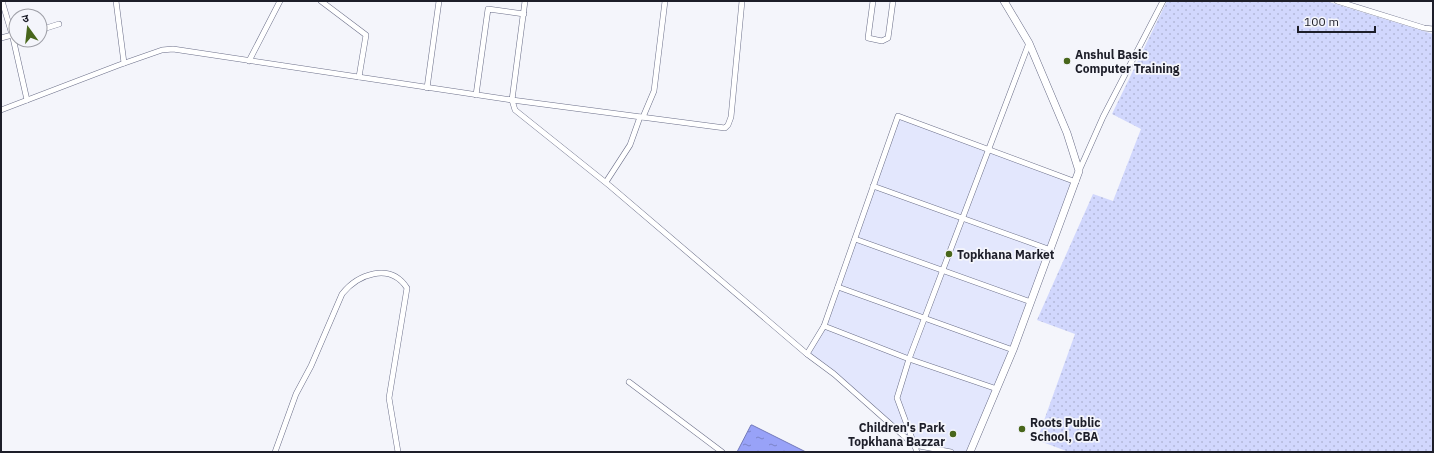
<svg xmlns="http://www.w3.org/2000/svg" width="1434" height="453" viewBox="0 0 1434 453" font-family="'IBM Plex Sans','Noto Sans Devanagari',sans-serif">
<defs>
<pattern id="grass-dots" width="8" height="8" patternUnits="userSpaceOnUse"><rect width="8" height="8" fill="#d1d7fd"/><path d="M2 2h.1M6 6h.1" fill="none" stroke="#b3b8d9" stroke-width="1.8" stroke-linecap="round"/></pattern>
<pattern id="water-ripples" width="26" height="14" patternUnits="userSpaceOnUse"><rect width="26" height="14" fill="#98a2f8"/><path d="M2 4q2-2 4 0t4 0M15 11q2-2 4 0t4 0" fill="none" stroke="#7b83c9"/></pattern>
</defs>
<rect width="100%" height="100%" fill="#f4f5fb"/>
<path fill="#e3e7fd" d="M898,116L1076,182L970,452H951L914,445L807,354L824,326Z"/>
<path fill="url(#grass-dots)" d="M1167,1H1326L1433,34V452H1069L1037,440L1075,334L1037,320L1093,194L1113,201L1141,129L1112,114Z"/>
<path fill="url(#water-ripples)" stroke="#737aba" d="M751,425H752L806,452H737Z"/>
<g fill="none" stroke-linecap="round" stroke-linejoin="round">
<g stroke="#6b6f89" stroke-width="6">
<g id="street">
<path d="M2,1L13,38L27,100"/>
<path d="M116,1L124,63"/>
<path d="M321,1L366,35L359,77"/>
<path d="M525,1L512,100L515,110L610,186L807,354L834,374L914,445L951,452"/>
<path d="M873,1L868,38L882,41L888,38L893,1"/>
<path d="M1337,1L1424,28L1433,29"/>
<path d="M40,30L59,24"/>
<path d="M1,38L12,35"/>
<path d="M249,61L280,1"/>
<path d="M427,88L439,1"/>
<path d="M476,95L488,9L524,14"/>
<path d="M1,110L119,65L162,50L173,49L512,100L725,128L728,125L731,117L742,1"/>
<path d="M643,117L654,91L665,1"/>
<path d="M1079,171L1103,117L1163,1"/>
<path d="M606,182L630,145L640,117"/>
<path d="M873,186L1051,250"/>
<path d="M855,239L1031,302"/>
<path d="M838,287L1013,350"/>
<path d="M824,326L909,359L997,389"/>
<path d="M807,354L824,326L898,116L1076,182"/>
<path d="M629,382L722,452"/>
<path d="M275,452L296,394L311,366L342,294C358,274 390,262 407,288L389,398L398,452"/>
<path d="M917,452L897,398L909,359L1029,43"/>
</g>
</g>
<g stroke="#6b6f89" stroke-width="8">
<path id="secondary" d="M970,452L1013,350L1079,171L1067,133L1029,43L1004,1"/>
</g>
<use href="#street" stroke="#fff" stroke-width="5"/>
<use href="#secondary" stroke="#fff" stroke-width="7"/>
</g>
<g fill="#48661b" stroke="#f4f5fb" stroke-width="1.5">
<circle cx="1067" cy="61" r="4"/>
<circle cx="949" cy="254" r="4"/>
<circle cx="1022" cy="429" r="4"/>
<circle cx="953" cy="434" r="4"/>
</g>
<g text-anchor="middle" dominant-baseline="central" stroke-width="3.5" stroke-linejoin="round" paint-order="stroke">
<g font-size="12" font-weight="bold" fill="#1d1e29" stroke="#f4f5fb" text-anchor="start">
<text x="1075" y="54">Anshul Basic<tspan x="1075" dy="14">Computer Training</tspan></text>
<text x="957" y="254">Topkhana Market</text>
<text x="1030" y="422">Roots Public<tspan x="1030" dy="14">School, CBA</tspan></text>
<text x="945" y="427" text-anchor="end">Children's Park<tspan x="945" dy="14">Topkhana Bazzar</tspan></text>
</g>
</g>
<rect width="1434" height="453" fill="none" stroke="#1d1e29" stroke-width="4"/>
<g transform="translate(28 28) rotate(345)"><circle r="19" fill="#f4f5fb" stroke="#9e9fa7"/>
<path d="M0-3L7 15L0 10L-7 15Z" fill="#48661b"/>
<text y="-6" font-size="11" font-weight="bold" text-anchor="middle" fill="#1d1e29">उ</text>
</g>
<path d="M1298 26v6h77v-6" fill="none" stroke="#1d1e29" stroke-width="2"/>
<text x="1304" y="26" font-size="12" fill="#1d1e29" stroke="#f4f5fb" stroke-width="3" paint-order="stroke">100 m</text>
</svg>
